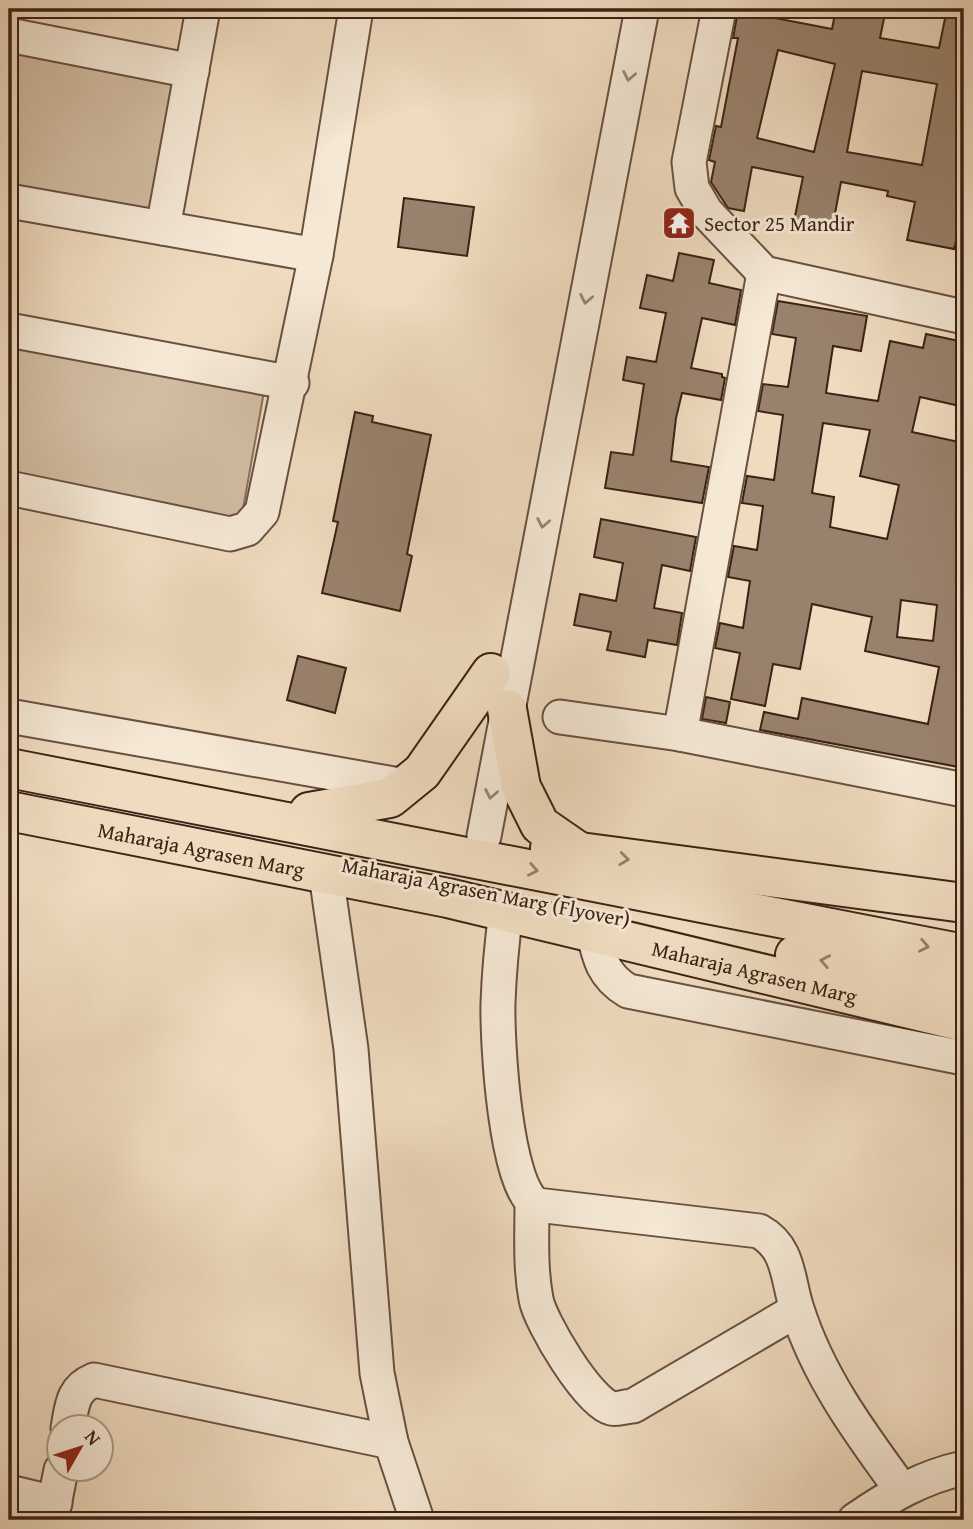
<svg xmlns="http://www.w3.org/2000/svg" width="973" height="1529" viewBox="0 0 973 1529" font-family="'Gentium Book Plus',serif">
<rect width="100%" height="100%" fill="#efdbbf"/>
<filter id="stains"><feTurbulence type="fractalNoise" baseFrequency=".00286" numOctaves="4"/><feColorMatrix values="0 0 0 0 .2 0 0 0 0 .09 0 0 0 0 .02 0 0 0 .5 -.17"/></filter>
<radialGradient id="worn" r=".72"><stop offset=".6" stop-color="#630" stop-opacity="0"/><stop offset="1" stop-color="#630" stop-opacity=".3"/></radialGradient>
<g fill="#d1bca2" stroke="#866f5c" stroke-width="2">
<path d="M9,48L179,80L154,215L9,188Z"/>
<path d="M9,338L265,386L241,520L9,477Z"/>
</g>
<g fill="#99826d" stroke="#3c2215" stroke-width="2" fill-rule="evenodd">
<path d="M836,9H886L880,38L939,48L947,9H964V211L954,249L907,240L915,202L887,196L888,191L841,182L832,229L794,221L803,177L752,167L744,211L728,208L711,182L715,162L709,160L716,126L721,127L738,38H733L738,11L832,29ZM778,50L835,64L814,152L757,138ZM862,71L937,84L922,165L847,152Z"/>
<path d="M404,198L474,207L467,256L398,247Z"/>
<path d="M679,253L714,260L709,283L741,290L735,325L702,318L691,368L722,374V377L725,378L721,400L682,393L676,418L671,461L709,467L702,503L605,488L611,452L633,455L644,384L623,380L627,357L656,362L666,313L640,308L647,275L673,281Z"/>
<path d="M778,301L867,316L861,351L833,346L826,393L878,401L890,341L923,348L926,334L964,342V407L920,397L912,432L964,443V712L961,730L964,731V768L760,730L764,712L798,719L802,698L928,724L939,667L865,651L872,617L812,604L800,669L773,664L765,706L731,699L740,653L715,648L720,623L743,628L750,581L728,577L734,546L757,550L763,506L742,503L747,476L774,480L783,415L758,411L763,384L788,387L796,338L772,334ZM823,423L870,430L860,476L899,485L887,539L830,527L834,497L812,493ZM901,600L937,605L933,641L897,637Z"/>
<path d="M355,412L373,416L372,422L431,435L407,554L412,556L400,611L322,593L338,522L333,521Z"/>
<path d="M601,519L696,537L690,571L662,565L654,608L682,613L677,645L648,640L645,657L607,650L611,632L574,625L580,594L616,601L623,563L594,557Z"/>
<path d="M298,656L346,668L335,713L287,700Z"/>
<path d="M706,697L730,702L726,723L702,719Z"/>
</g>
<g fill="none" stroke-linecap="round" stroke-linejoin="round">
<g stroke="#695040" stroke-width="37">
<g id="minor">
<path d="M719,9L689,162L692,188L706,212L764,273L964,317"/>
<path d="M9,35L192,71"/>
<path d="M9,201L316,255"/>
<path d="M163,228L203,9"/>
<path d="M9,330L292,383"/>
<path d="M9,488L230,534L247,529L262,512L316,255L356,9"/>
<path d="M9,716L405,786"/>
<path d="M560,717L680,734L964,790"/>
<path d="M680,734L764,273"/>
<path d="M484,836L642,9"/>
<path d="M326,874L351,1049L377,1373L391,1442L417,1520"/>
<path d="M506,911C502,942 499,972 498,1003C497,1040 505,1189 537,1205L759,1231C790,1248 787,1279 797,1309C818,1376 860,1433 901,1489"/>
<path d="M593,931C599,958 603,976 628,991L964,1058"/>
<path d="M532,1203C532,1235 530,1267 536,1299C540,1322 589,1403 611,1408C617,1410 627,1406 633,1406L797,1310"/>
<path d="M68,1428C72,1406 72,1389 94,1380L391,1442"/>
<path d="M9,1492L55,1503"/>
<path d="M51,1520L61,1470"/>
<path d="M855,1520C890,1496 922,1477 964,1468"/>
</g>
</g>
<g stroke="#3c2215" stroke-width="42">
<g id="major">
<path d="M507,709L521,787L540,825L582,854"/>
<path d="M9,768L964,954"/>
<path id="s1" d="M9,811L448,898L964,1022"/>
<path d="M309,812L390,798L422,772L491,673"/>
<path d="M550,848L964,903"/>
<path d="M795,955L964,988"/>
</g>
</g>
<use href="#minor" stroke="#f5e8d5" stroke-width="33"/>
<use href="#major" stroke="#efdbbf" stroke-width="38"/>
</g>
<defs><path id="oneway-chevron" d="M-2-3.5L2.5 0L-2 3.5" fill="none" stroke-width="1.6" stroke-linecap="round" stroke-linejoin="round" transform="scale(1.75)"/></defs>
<g stroke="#988575">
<use href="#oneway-chevron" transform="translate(629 76) rotate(101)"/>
<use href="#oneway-chevron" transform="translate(586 299) rotate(101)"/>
<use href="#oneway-chevron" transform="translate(543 523) rotate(101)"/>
<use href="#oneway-chevron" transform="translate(491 794) rotate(101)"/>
</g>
<g stroke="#967e6a">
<use href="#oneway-chevron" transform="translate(624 859) rotate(7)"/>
<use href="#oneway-chevron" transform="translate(533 870) rotate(11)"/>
<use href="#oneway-chevron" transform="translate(924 946) rotate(11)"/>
<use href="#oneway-chevron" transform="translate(825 961) rotate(-169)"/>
</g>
<defs>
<g id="temple-square" transform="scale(1.75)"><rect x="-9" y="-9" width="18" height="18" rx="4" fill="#8f2418" stroke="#f5e8d5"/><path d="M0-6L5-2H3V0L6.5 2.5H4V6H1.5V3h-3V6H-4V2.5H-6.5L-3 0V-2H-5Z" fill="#fff"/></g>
</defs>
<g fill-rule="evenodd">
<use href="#temple-square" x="679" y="223"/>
</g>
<g text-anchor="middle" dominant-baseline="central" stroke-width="6" stroke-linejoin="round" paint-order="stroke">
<g font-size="21" fill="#3c2215" stroke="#f5e8d5" text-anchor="start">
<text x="704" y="223">Sector 25 Mandir</text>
</g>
<g font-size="21" fill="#3c2215" stroke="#f5e8d5">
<text stroke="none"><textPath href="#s1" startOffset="196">Maharaja Agrasen Marg</textPath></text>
<text transform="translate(486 892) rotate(11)">Maharaja Agrasen Marg (Flyover)</text>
<text stroke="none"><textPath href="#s1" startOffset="763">Maharaja Agrasen Marg</textPath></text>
</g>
</g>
<rect width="973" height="1529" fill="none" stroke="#efdbbf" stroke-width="35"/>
<rect x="10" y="10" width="952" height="1508" fill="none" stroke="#3c2215" stroke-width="3.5"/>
<rect x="18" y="18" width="938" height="1494" fill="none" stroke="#3c2215" stroke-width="2"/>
<g transform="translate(80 1448) rotate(51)"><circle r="33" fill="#f5e8d5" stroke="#ab9988" stroke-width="2"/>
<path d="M0-5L12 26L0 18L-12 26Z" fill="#8f2418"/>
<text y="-10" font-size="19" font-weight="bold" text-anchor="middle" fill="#3c2215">N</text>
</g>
<rect width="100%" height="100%" filter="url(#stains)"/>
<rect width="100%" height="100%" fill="url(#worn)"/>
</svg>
